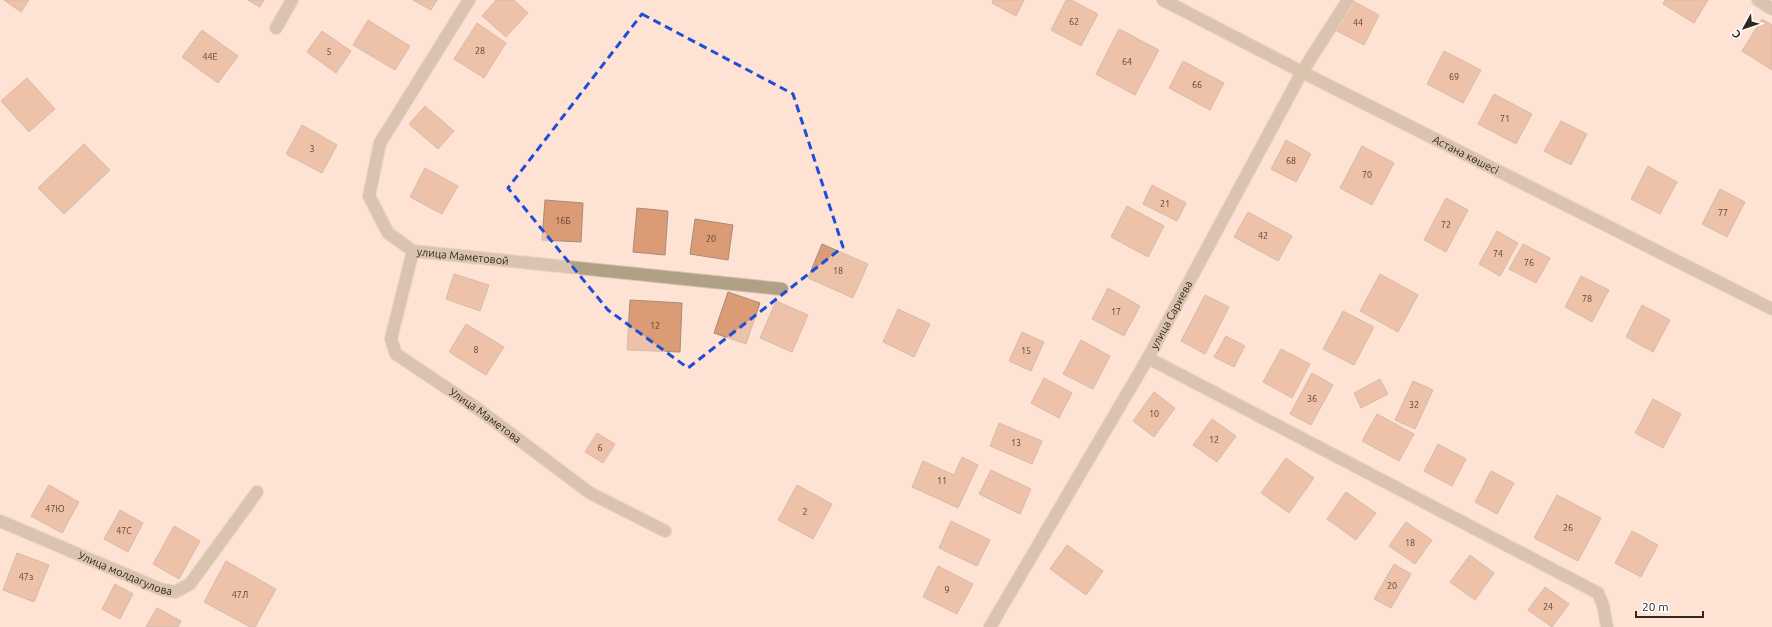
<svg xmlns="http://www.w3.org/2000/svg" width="1772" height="627" viewBox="0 0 1772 627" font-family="Ubuntu,sans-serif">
<rect width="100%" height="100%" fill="#fee2d3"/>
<g fill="#db9b75" stroke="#a48c7d">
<path d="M4,0H29L21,12Z"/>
<path d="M248,0H264L260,7Z"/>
<path d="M413,0H437L431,10Z"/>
<path d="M496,0H514L528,13L506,37L482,16Z"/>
<path d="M993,0H1024L1016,16L992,3Z"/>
<path d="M1066,0H1071L1098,14L1081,46L1051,30Z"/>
<path d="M1665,0H1708L1694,23L1663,4Z"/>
<path d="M1353,1L1379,15L1364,45L1337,31Z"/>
<path d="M1762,19L1772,25V70L1742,51Z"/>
<path d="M368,20L410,46L395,70L353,45Z"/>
<path d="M477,23L506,43L484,78L454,59Z"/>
<path d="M1119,29L1159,50L1135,95L1096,74Z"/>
<path d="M202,30L238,56L218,83L182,57Z"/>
<path d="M322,31L351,51L336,73L307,52Z"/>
<path d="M1444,51L1481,70L1463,103L1427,84Z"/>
<path d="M1183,61L1224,83L1210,110L1169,88Z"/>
<path d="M27,78L55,109L29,132L1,101Z"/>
<path d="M1494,94L1532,114L1516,144L1478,124Z"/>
<path d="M425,106L454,131L438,149L409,124Z"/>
<path d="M1561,121L1587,134L1571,165L1544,151Z"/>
<path d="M302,125L337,145L322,173L286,154Z"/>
<path d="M1286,140L1311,154L1296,182L1271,169Z"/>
<path d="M84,144L110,170L64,214L38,188Z"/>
<path d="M1362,146L1394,163L1372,205L1340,188Z"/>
<path d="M1648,166L1677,182L1660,214L1631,199Z"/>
<path d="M425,168L458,186L442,214L410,197Z"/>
<path d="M1152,185L1186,203L1177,221L1143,204Z"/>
<path d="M1720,189L1745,202L1727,237L1702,224Z"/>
<path d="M1446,198L1468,210L1446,252L1424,240Z"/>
<path d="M545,200L583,203L581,242L542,240Z"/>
<path d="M1127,206L1164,226L1148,257L1111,237Z"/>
<path d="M637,208L668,211L665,255L633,252Z"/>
<path d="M1248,212L1292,236L1278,261L1234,237Z"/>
<path d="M695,219L733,225L728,260L690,254Z"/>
<path d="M1497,231L1518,243L1500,276L1479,264Z"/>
<path d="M822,244L868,264L853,298L808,278Z"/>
<path d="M1523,244L1550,258L1536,283L1509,269Z"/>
<path d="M454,274L489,285L480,311L446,299Z"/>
<path d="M1380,274L1418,295L1398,332L1360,311Z"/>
<path d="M1581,276L1609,290L1592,322L1565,307Z"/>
<path d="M1108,288L1140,306L1124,336L1092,319Z"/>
<path d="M728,292L760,303L746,344L714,333Z"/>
<path d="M1205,295L1229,307L1205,354L1181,341Z"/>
<path d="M630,300L682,303L680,352L627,350Z"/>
<path d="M776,301L808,315L792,352L760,338Z"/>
<path d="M1642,305L1670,320L1653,352L1626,337Z"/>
<path d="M898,309L930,324L914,357L883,342Z"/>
<path d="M1343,311L1374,327L1354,365L1323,349Z"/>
<path d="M466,324L504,347L486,375L449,352Z"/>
<path d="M1022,332L1044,342L1031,371L1009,361Z"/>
<path d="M1226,336L1245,346L1234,367L1214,357Z"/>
<path d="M1081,340L1110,356L1093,389L1063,374Z"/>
<path d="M1281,349L1310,364L1292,398L1263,382Z"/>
<path d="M1312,373L1333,385L1311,425L1290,414Z"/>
<path d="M1044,378L1072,393L1059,418L1031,403Z"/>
<path d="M1380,379L1388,394L1361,408L1354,393Z"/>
<path d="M1413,381L1433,390L1415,429L1395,420Z"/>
<path d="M1154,392L1175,408L1154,437L1133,421Z"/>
<path d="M1653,399L1681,414L1663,448L1635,433Z"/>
<path d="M1377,414L1414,434L1399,461L1362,441Z"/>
<path d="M1212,419L1236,436L1217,462L1193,445Z"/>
<path d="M999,423L1042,441L1032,464L990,446Z"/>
<path d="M597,433L615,444L603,463L585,452Z"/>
<path d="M1438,444L1466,459L1452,486L1424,471Z"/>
<path d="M962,457L978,465L958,508L912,487L923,461L954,475Z"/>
<path d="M1286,458L1314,478L1289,513L1261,493Z"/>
<path d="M991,470L1031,489L1020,514L979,494Z"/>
<path d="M1491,471L1514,483L1497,514L1475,502Z"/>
<path d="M49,485L79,502L62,533L31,516Z"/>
<path d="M797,485L832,504L813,539L778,520Z"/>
<path d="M1346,492L1376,513L1356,540L1327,519Z"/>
<path d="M1557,495L1601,518L1578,561L1534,538Z"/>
<path d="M120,510L143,523L128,552L104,539Z"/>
<path d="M951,521L990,540L977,566L939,548Z"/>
<path d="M1406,522L1432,540L1415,564L1389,546Z"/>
<path d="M174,526L200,541L179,579L153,564Z"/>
<path d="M1632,531L1658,545L1641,577L1615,563Z"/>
<path d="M1067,545L1103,571L1086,595L1050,569Z"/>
<path d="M17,553L49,565L34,602L3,590Z"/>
<path d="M1470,555L1494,573L1475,600L1450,582Z"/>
<path d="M226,561L276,589L255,627H250L204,602Z"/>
<path d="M1394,564L1411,574L1391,608L1374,599Z"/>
<path d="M938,566L973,584L957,614L923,597Z"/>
<path d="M115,584L133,594L120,619L102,609Z"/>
<path d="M1545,587L1569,604L1552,627L1528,610Z"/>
<path d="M157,608L181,621L178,627H146Z"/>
</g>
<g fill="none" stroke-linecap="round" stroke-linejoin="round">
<g stroke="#d9c0b3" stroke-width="14">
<g id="street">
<path id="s1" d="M469,0L380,143L369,196L388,233L413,251L782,289"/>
<path id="s2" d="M1163,0L1302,72L1772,309"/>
<path d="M1758,0L1772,9"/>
<path d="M276,28L292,0"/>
<path id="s3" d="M413,251L391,339L396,354L478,409L590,493L665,531"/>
<path d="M1148,358L1598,593L1603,605L1607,627"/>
<path id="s4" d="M0,521L160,589L175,592L190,584L257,492"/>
<path id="s5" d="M990,627L1148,358L1302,72L1348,0"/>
</g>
</g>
<use href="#street" stroke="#b0a085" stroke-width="12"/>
</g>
<path d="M0 0H1772V627H0ZM642,14L793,94L843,247L688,368L608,310L508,188Z" fill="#fee2d3" fill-opacity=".55" fill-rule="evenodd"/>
<path fill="none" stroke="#1d4ed8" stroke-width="3" stroke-dasharray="8 5" stroke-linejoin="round" d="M642,14L793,94L843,247L688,368L608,310L508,188Z"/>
<g text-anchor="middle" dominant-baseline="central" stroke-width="3" stroke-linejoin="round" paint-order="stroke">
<g font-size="9" fill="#5c4436">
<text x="1074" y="22">62</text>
<text x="1358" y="23">44</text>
<text x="480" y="51">28</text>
<text x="329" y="52">5</text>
<text x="210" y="57">44Е</text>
<text x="1127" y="62">64</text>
<text x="1454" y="77">69</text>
<text x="1197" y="85">66</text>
<text x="1505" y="119">71</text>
<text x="312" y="149">3</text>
<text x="1291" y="161">68</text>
<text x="1367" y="175">70</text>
<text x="1165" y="204">21</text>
<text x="1723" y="213">77</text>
<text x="563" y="221">16Б</text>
<text x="1446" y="225">72</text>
<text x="1263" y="236">42</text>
<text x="711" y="239">20</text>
<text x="1498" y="254">74</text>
<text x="1529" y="263">76</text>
<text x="838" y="271">18</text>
<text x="1587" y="299">78</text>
<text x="1116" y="312">17</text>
<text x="655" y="326">12</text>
<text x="476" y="350">8</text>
<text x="1026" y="351">15</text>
<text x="1312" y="399">36</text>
<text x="1414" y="405">32</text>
<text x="1154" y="414">10</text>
<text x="1214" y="440">12</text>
<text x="1016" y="443">13</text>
<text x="600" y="448">6</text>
<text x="942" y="481">11</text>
<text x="55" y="509">47Ю</text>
<text x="805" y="512">2</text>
<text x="1568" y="528">26</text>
<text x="124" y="531">47С</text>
<text x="1410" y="543">18</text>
<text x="26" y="577">47з</text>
<text x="1392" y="586">20</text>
<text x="947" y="590">9</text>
<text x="240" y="595">47Л</text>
<text x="1548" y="607">24</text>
</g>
<g font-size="11" fill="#312721" stroke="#fff">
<text stroke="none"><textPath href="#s2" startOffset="340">Астана көшесі</textPath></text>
<text stroke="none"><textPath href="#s1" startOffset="345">улица Маметовой</textPath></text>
<text stroke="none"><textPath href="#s5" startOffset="361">улица Сариева</textPath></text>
<text stroke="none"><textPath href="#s3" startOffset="215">Улица Маметова</textPath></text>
<text stroke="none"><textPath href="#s4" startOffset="136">Улица молдагулова</textPath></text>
</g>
</g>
<g transform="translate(1744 28) rotate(230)" stroke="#ffffff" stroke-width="3" paint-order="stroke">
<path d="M0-3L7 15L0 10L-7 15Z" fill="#312721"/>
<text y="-6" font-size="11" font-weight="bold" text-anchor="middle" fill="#312721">С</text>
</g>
<path d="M1636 611v6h67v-6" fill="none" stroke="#312721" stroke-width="2"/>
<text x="1642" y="611" font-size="12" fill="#312721" stroke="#ffffff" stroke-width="3" paint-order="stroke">20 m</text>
</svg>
